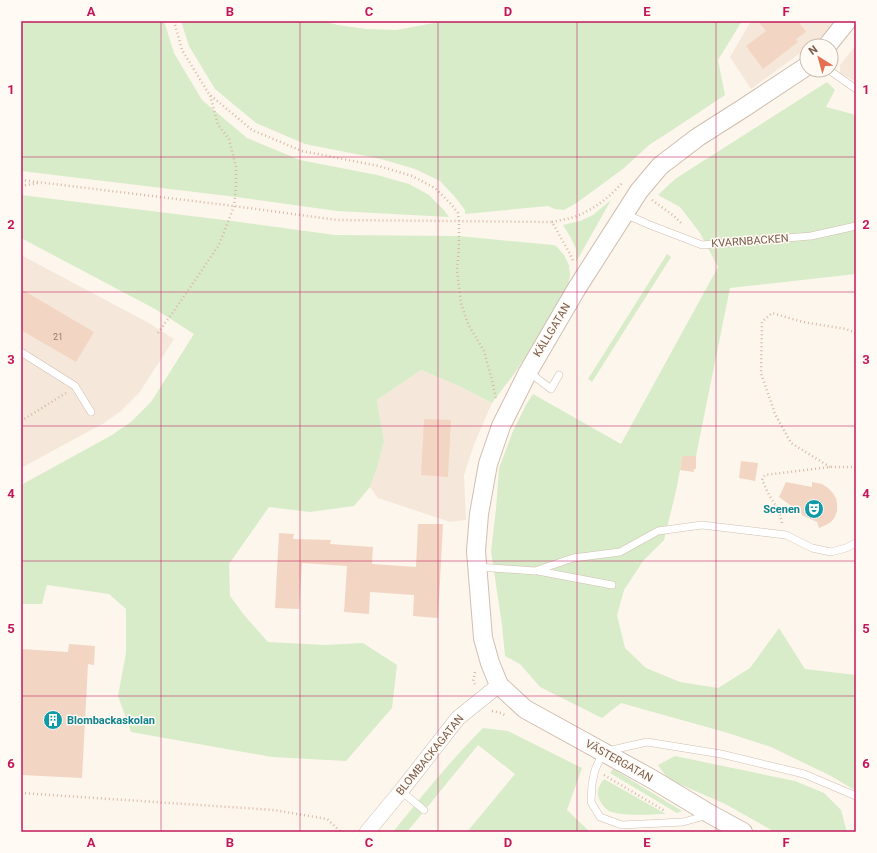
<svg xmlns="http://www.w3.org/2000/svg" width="877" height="853" viewBox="0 0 877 853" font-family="Roboto,sans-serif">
<rect width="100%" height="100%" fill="#fdf6ec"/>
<g fill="#f5e8da">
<path d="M751,21H840L814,43L810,46H807V48L751,89L730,57Z"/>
<path d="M856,45V82L840,73V65Z"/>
<path d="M21,255L147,322L174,339L139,393L121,411L104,423L21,468Z"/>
<path d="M421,370L459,386L492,403L475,442L464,475L466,520L450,522L378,498L370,487L378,465L384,441L377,400Z"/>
</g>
<g fill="#d8ecc9">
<path d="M21,21H164L174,53L202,100L247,138L300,160L377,175L409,184L429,195L443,209L449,217L337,211L236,197L21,171Z"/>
<path d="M181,21H321L338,25L366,29L396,30L445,21H742L718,60L725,95L686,121L649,145L623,169L575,204L564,210L555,209L548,206L465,214V210L456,198L440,181L415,169L381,159L305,144L256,123L215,89L189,46Z"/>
<path d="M827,82L835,90L826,107L856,115V274L730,288L696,456H682L680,470L676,491L664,540L643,561L624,590L617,615L625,648L646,668L680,682L718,688L750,668L779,628L805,669L856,675V791L831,776L771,747L728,733L621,703L602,718L540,687L520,664L505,656L502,625L491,551L496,509L499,468L513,431L526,405L533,394L621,444L718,267L700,233L680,207L658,195L675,179Z"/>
<path d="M21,195L232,221L335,235L458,236L553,245L556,246L564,255L569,265L570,276L564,300L514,374L492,403L459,386L421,370L377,400L384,441L378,465L370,487L354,506L310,512L269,507L229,564L230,596L244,615L268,642L325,645L363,643L397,665L392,708L346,761L272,757L131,732L118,696L126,653V609L109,594L47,585L42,604H21V485L112,435L131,422L151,402L194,334L155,309L21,238Z"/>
<path d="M611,200L576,262V249L571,238L563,225L580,221L593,215Z"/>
<path d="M667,254L671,257L592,382L588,379Z"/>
<path d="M483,728L508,731L582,768L567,810L590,832H596H467L515,774L478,745L407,832H393C422,796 451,760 483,728Z"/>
<path d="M675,756L795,781L824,793L841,810L847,832H775L725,804L668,779L658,765Z"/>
<path d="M613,769L682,811L677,813L610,773Z"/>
<path d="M604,779L666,814C650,814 623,817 609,811C605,809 601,803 599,799C596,790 599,786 604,779Z"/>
</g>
<g fill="#f3d5c3">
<path d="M758,21H798L806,32L796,39L798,42L763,69L746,46L766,31Z"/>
<path d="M21,289L94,332L76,362L21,330Z"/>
<path d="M424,419L451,420L448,477L421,475Z"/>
<path d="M682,456H696V469H694V472L680,470Z"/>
<path d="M741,461L758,463L755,481L739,478Z"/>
<path d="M786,482L812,487V482L822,484L828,488L832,492L836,498L837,504V511L835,517L831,522L826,525L819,528L817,522L802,515L801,513L779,497Z"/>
<path d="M418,524H443L438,618L413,616L414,595L370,592L369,614L344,612L347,566L302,563L299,609L275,608L279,533L294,534L293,539L331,540L330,544L373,547L372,564L416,567Z"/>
<path d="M69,644L95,646L94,665L88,664L82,778L21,775V649L68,652Z"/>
</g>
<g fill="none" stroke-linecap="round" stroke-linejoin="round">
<g stroke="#d1beb0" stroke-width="8">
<g id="service">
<path d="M829,70L856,89"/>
<path d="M625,214L650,225L702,245L811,236L856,226"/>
<path d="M21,352L75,386L91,412"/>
<path d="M529,372L551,389L559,375"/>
<path d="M478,567L535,571L573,558L620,552L658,531L702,525L786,535L812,548L831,552L846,548L856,543"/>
<path d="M538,571L612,585"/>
<path d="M401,791L424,810"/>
<path d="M708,815L683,822L622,825L600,817L591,802L592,784L595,770L603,752L647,742L721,754L804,774L856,796"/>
</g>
</g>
<g stroke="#d1beb0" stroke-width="16">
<path id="minor" d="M367,832L401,791L458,718L499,685"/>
</g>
<g stroke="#d1beb0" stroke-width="20">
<g id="tertiary">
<path d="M827,46L847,21"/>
<path d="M743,832L710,814L652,779L525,709L499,685L490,663L483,638L476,551L479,514L488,464L501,426L528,372L577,288L639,191L660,166L698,137L742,109L807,66"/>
</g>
</g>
<g stroke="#d9b8a5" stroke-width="2.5" stroke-dasharray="1 3" stroke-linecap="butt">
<path d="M174,21L182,50L209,94L252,130L302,151L379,166L412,176L435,188L450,203L458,213L459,221V247L457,271L461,303L468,324L484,351L493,384L496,399"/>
<path d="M21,180L234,206L337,220L552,222L570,254L574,263"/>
<path d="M21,186L38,183"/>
<path d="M652,200L674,216L683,225"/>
<path d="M552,222C560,220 569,219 577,216C594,209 610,197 622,183"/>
<path d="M158,333L176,308L219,245L234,206L236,187V167L229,139L218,125L210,95"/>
<path d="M21,421L66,393"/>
<path d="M830,467L791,443L775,414L761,373L762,322L772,313L803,322L846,329L856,333"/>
<path d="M782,523L779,511L769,495L762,480L765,475L830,467H856"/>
<path d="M475,672L473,682L476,685"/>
<path d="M492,711L501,713L506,716"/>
<path d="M604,775L665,811"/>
<path d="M21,793L274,810L327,819L341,832"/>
</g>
<use href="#service" stroke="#fff" stroke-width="7"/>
<use href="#minor" stroke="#fff" stroke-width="15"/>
<use href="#tertiary" stroke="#fff" stroke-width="18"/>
</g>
<path fill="none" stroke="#c2185b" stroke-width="1" stroke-opacity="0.55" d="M161,21V832M300,21V832M438,21V832M577,21V832M716,21V832M21,157H856M21,292H856M21,426H856M21,561H856M21,696H856"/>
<defs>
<g id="theatre-disc" transform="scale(1)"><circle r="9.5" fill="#0f9aa8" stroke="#fffaf3"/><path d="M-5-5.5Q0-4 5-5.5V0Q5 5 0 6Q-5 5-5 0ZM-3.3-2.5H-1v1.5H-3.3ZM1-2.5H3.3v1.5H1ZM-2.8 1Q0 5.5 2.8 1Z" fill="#fff"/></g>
<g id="building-disc" transform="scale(1)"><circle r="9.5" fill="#0f9aa8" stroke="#fffaf3"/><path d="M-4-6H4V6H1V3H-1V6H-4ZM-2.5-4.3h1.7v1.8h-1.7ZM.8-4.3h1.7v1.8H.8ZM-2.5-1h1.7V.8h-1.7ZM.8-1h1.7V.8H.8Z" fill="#fff"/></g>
</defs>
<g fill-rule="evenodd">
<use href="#theatre-disc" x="814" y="509"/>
<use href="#building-disc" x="53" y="720"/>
</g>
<g text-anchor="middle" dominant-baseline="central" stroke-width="3" stroke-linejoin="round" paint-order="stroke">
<g font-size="9" fill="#987a6a">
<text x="58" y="337">21</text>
</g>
<g font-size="11" fill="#7a5c4d" stroke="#fffaf3">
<text transform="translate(750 241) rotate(-4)">KVARNBACKEN</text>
<text transform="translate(552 330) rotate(-59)">KÄLLGATAN</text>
<text transform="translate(430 755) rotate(-51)">BLOMBACKAGATAN</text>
<text transform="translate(619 761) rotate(29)">VÄSTERGATAN</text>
</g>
<g font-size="11" font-weight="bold" fill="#0d838f" stroke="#fffaf3" text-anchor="end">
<text x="800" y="509">Scenen</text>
<text x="67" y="720" text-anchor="start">Blombackaskolan</text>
</g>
</g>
<rect width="877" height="853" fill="none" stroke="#fffaf3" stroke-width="44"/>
<g transform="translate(819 58) rotate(323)"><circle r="19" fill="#fffaf3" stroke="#cabbb1"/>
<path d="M0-3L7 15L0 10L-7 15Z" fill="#e76f51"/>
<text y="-6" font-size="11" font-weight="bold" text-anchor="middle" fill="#7a5c4d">N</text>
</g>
<rect x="22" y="22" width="833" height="809" fill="none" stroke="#c2185b" stroke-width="1.5"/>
<g font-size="13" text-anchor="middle" font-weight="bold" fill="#c2185b">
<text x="91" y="16">A</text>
<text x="230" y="16">B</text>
<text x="369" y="16">C</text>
<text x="508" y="16">D</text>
<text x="647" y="16">E</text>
<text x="786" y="16">F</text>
<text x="11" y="94">1</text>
<text x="866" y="94">1</text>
<text x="11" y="229">2</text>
<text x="866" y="229">2</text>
<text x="11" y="364">3</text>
<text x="866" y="364">3</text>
<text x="11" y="498">4</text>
<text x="866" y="498">4</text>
<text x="11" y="633">5</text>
<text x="866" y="633">5</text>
<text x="11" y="768">6</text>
<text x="866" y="768">6</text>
<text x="91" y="847">A</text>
<text x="230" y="847">B</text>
<text x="369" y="847">C</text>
<text x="508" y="847">D</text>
<text x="647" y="847">E</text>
<text x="786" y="847">F</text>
</g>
</svg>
